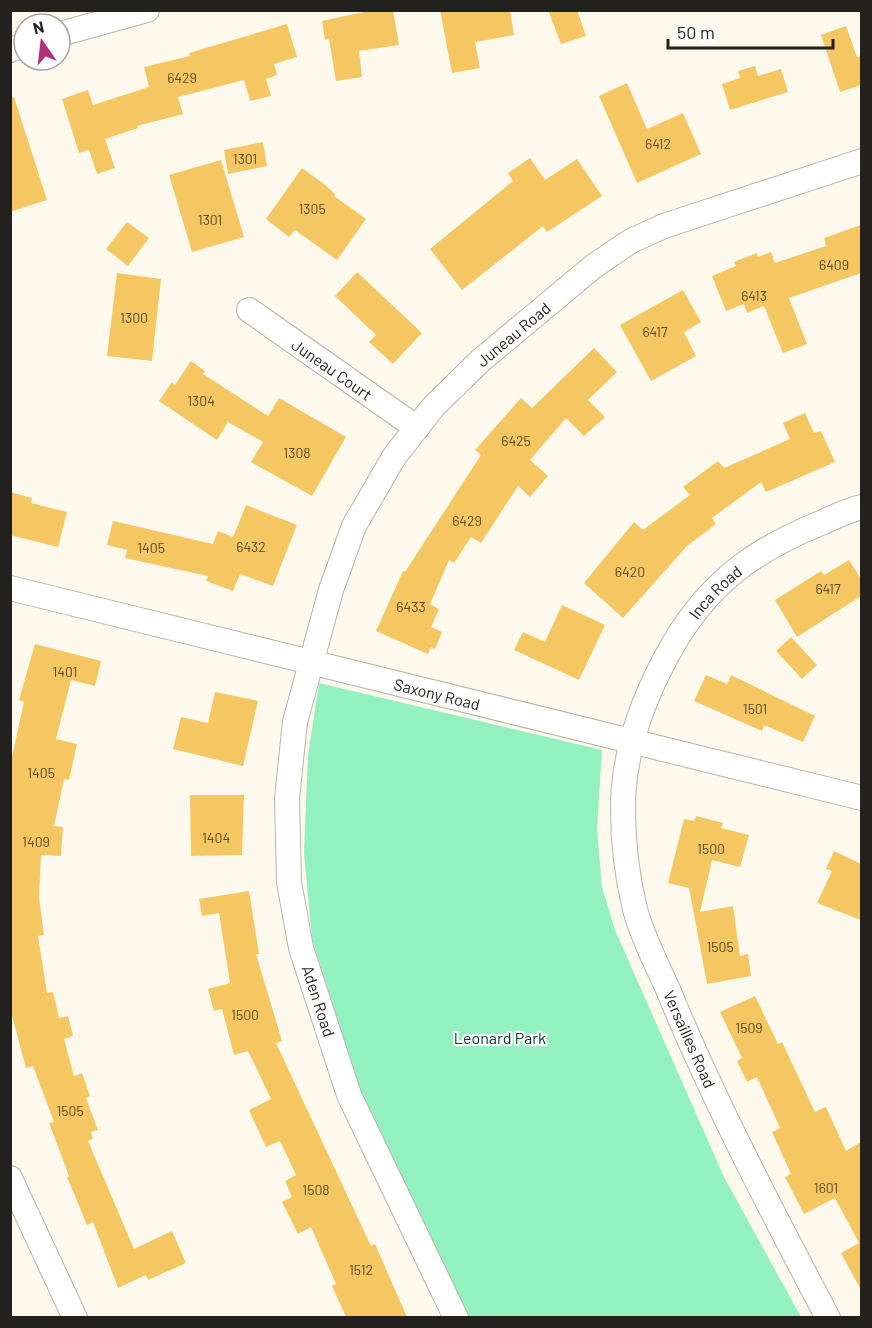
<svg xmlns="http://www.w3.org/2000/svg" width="872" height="1328" viewBox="0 0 872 1328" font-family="Barlow,sans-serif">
<rect width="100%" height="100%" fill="#fef9ed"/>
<path fill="#93f1bf" d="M319,683L602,750L597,829L602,887L615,930L724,1177L801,1317H468L361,1092L312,939L304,853L308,756Z"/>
<g fill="#f5c763">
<path d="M373,10H393L399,45L359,51L362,77L336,81L329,39L325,40L322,21Z"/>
<path d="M440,10H510L514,35L475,42L480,68L452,73Z"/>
<path d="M548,10H577L586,36L561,44Z"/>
<path d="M287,24L297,57L274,64L277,75L266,79L271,96L250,101L244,80L178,97L183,114L137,126L138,128L105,139L115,168L97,174L89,150L79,153L62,99L88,90L93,105L149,87L144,67L190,56L189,53Z"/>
<path d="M846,26L857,57L861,56V85L840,92L821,35Z"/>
<path d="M755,66L758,76L781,69L788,92L730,110L722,84L740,78L738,71Z"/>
<path d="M627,83L647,129L683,113L701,154L637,183L599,96Z"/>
<path d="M14,97L47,200L10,212V98Z"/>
<path d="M263,142L267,166L228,174L224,150Z"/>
<path d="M530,158L545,180L577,159L602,196L547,232L543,226L462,290L430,249L513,181L508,173Z"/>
<path d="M221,160L244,237L192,252L169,175Z"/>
<path d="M302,168L324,184L335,194L334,196L366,219L337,260L295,230L289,237L266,219Z"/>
<path d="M127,222L149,238L128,266L106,249Z"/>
<path d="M861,225V273L789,298L807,344L783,353L764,306L747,313L744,304L726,311L712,276L736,266L734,262L757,253L758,257L771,252L775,263L826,246L824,238Z"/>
<path d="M357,272L422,333L393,364L369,342L376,335L335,296Z"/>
<path d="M117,273L161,279L152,361L107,356Z"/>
<path d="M683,290L701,322L684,332L696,356L651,381L620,325Z"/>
<path d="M594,348L617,372L588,400L605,417L584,436L566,418L530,460L548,476L530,497L518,486L481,543L471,537L454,563L449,560L430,604L439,609L431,627L442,632L435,649L431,647L428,654L376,631L403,571L405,572L481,455L475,450L521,398L532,408Z"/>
<path d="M191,361L205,371L203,374L268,416L279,398L346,437L312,496L251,462L263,442L228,422L217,440L159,401L172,382L175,385Z"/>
<path d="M805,413L814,433L821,431L835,462L766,492L761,482L712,518L716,524L687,546L623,618L584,583L634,522L643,530L690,495L683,487L718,461L724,468L790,439L783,423Z"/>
<path d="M10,492L32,498L31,503L67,512L58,547L10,535Z"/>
<path d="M246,505L297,525L273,586L240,574L233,591L206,581L208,576L125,558L127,550L107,545L113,521L213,544L218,531L233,537Z"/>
<path d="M849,560L861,579V596L797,637L775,600L821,571L824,575Z"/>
<path d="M562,605L605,625L579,680L514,650L523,632L545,642Z"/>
<path d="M791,637L817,665L802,679L776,651Z"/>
<path d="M35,644L101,661L95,686L71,680L56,739L77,744L69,780L64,779L54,826L63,827L61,856L41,855L39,897L44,935L38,936L47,993L53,992L59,1018L68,1016L73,1036L64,1039L74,1076L82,1073L90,1096L86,1098L98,1130L91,1132L93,1139L88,1141L134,1249L172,1231L186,1263L148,1280L146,1275L118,1288L93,1222L87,1225L67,1177L69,1176L49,1123L54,1122L33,1066L26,1068L10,1008V766L24,702L19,700Z"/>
<path d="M706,675L727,684L731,675L815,716L803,742L764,725L762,731L694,701Z"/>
<path d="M215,692L258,701L243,766L173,749L181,717L208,723Z"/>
<path d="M190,795H244L242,855L191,856Z"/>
<path d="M696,816L723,823L721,828L749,835L740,867L712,860L700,912L733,906L740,956L748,954L751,976L707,984L689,888L668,883L684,819L694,821Z"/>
<path d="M834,851L861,864V920L817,903L832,871L826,869Z"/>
<path d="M249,891L259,954H256L282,1041L276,1043L371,1246L375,1244L407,1317H346L332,1286L336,1284L311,1227L298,1234L282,1202L292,1197L285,1181L296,1175L280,1141L266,1147L249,1110L271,1099L248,1051L234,1055L222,1009L214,1011L208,989L230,983L219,913L202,916L199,899Z"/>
<path d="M755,996L778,1044L782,1042L815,1112L826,1107L846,1151L861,1142V1290L841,1253L859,1243L835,1198L804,1214L785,1177L791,1174L772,1132L780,1128L757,1077L747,1082L737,1061L742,1058L720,1012Z"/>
</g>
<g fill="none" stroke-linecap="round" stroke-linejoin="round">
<g stroke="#bab4a9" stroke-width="26">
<g id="minor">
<path d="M60,34L147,10"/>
<path d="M10,50L24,45"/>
<path id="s1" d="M249,310L417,428"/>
<path id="s2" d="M10,588L862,798"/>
<path d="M10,1178L75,1318"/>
<path id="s3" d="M456,1318L349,1095L301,948L289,882L287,798L295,722L331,590L354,526L394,457L433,407L480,361L594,266L631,241L664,226L862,161"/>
<path id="s4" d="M828,1318C774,1215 719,1111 674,1004C662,973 643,941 635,909C627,877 623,842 623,808C623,750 645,693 674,643C710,582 756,549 821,523C834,517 848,510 862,507"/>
</g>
</g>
<use href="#minor" stroke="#fff" stroke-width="24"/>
</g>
<g text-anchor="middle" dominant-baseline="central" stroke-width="4.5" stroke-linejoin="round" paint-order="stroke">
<g font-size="14" fill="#584a2e">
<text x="182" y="77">6429</text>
<text x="658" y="143">6412</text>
<text x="245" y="158">1301</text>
<text x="312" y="208">1305</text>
<text x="210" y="219">1301</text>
<text x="834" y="264">6409</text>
<text x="754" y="295">6413</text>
<text x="134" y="317">1300</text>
<text x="655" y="331">6417</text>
<text x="201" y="400">1304</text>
<text x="516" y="440">6425</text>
<text x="297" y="452">1308</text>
<text x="467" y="520">6429</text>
<text x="251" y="546">6432</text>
<text x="151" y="547">1405</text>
<text x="630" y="571">6420</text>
<text x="828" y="588">6417</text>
<text x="411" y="606">6433</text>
<text x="65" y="671">1401</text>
<text x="755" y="708">1501</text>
<text x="41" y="772">1405</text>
<text x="216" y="837">1404</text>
<text x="36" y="841">1409</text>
<text x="711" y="848">1500</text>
<text x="720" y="946">1505</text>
<text x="245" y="1014">1500</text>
<text x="749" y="1027">1509</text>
<text x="70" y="1110">1505</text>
<text x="826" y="1187">1601</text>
<text x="316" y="1189">1508</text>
<text x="361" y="1269">1512</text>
</g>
<g font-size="16" fill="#23211d" stroke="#fff">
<text stroke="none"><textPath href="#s3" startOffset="1086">Juneau Road</textPath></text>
<text stroke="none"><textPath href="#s1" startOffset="102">Juneau Court</textPath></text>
<text stroke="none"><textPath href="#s4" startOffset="795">Inca Road</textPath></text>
<text stroke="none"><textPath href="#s2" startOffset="440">Saxony Road</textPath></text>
<text transform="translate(319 1001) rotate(72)">Aden Road</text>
<text transform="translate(690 1039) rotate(66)">Versailles Road</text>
</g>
<g font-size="16" fill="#063722" stroke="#fff">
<text x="500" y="1037">Leonard Park</text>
</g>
</g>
<rect width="872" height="1328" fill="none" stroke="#23211d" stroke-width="24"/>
<g transform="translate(42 42) rotate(346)"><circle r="28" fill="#ffffff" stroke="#a7a6a5" stroke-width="1.5"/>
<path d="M0-4.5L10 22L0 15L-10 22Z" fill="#b1317f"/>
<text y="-9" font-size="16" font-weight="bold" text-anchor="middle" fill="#23211d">N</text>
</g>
<path d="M668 39v9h165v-9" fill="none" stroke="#23211d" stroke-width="3"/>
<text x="677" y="39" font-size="18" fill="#23211d" stroke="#ffffff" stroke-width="4.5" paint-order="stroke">50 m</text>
</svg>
